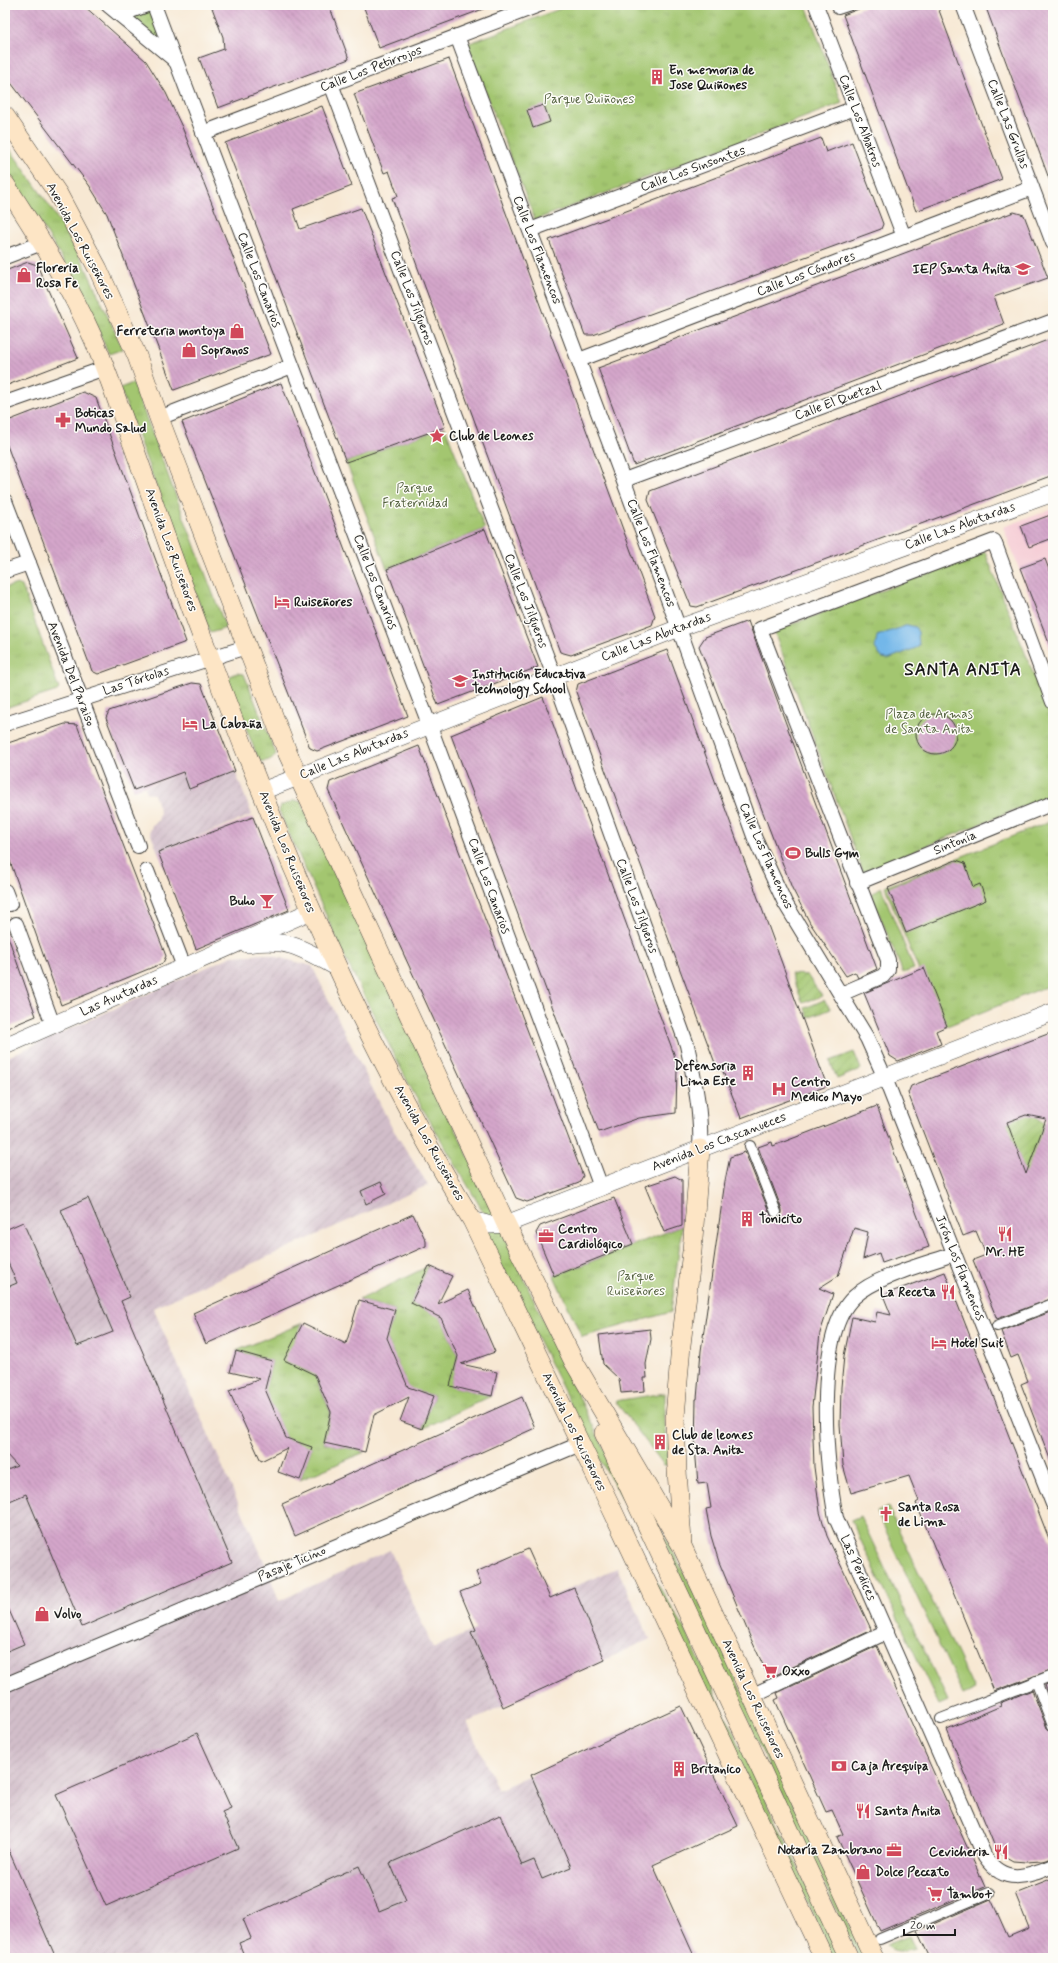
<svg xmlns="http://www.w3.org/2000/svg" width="1058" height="1963" viewBox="0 0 1058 1963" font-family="Mynerve,sans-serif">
<defs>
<pattern id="industrial-furrows" width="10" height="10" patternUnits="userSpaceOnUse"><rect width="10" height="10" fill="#d1bdc9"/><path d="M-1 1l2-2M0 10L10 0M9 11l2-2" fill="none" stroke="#b3a2ac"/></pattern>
<pattern id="park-tufts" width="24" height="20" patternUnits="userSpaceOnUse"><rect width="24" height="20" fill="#a3c670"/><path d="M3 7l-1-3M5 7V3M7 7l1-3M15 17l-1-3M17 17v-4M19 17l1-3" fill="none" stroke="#8caa60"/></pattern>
<pattern id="garden-furrows" width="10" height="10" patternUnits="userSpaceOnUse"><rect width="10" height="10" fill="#a3c670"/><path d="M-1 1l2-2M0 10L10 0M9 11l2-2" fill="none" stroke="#8caa60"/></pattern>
<pattern id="building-back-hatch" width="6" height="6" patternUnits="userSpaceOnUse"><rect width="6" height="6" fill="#d4a6ca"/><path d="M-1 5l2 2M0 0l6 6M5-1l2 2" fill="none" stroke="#b58ead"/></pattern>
</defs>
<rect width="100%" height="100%" fill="#fdfcf7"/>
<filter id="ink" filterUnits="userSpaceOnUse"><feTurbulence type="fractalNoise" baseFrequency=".025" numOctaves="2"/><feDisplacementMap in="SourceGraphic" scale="8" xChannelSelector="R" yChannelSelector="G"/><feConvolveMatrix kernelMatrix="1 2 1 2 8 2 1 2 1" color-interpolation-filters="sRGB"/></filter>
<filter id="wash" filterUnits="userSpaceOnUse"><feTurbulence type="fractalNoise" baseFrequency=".012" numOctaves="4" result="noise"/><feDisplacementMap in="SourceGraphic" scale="16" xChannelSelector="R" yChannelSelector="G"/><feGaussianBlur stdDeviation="0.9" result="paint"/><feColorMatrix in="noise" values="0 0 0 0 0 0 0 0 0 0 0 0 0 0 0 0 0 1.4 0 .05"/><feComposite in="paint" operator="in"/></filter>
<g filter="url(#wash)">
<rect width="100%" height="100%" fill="#f7e8d3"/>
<path fill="#f6cfd7" d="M1053,509V658L1003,527Z"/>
<g fill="url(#industrial-furrows)">
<path d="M235,771L252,815L158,852L150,832L152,825L158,821L160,812L154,794L147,793L145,787L183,772L190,789Z"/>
<path d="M266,954L312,966L391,1126L428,1185L153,1308L267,1568L279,1601L390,1550L433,1648L617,1568L650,1639L467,1723L498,1790L629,1730L653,1865L694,1955L687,1958H53L5,1853V1058L232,956Z"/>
</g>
<g fill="#a3c670" stroke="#607146">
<path d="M881,887L914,969L903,973L871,894Z"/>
<path d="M625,1459L710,1623L865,1958H859Z"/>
<path d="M888,1507L974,1690L963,1695L877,1512Z"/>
<path d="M860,1516L948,1701L939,1705L851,1520Z"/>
<path d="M643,1560L684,1628L841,1958H834Z"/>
</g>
<g fill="url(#park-tufts)" stroke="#607146">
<path d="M570,5H806L842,103L535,220L467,44Z"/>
<path d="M5,142L51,208L85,266L123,349L109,354L71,273L38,219L5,172Z"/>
<path d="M133,383L226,628L210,633L120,388Z"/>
<path d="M445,427L485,529L387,569L346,462Z"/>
<path d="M985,552L1053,723V794L863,872L774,631Z"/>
<path d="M17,584L22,586L59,689L57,691L5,708V588Z"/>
<path d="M237,673L244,674L276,754C272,760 266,762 259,761L228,681L231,675Z"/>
<path d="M295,800L301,802L498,1219L485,1215L413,1092L349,966L279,811L281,806Z"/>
<path d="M1053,820V984L942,1028L885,887Z"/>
<path d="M682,1226L671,1312L582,1337L554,1276Z"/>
<path d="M483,1229L502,1230L572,1383L656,1554L592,1447Z"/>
<path d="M429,1266L411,1303L433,1314L440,1315L458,1356L451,1386L491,1396L422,1429L434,1396L408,1388L385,1334L389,1331L395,1310L359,1300Z"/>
<path d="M303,1323L285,1360L307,1371H313L331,1413L324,1443L365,1452L300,1480L312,1447L286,1439L263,1385L267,1382L272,1361L236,1351Z"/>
<path d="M665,1393V1424L670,1465H664L615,1401Z"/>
</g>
<g fill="url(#garden-furrows)" stroke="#607146">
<path d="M152,8L168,49L128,17Z"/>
<path d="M791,974L807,975L822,996L803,1003Z"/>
<path d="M824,1000L831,1009L808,1018L805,1008Z"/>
<path d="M854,1052L861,1069L837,1079L830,1061Z"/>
<path d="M1007,1109L1037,1117L1044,1124L1029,1198L1020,1159L1012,1136L994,1128L1012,1121Z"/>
<path d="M909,1936L915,1949C906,1952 893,1953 886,1945Z"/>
</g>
<path fill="#73b7e9" stroke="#486a82" d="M908,625L915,627L918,632L919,645L916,648L888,659L882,658L875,648L877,636Z"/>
<g id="blocks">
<g fill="url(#building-back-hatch)" fill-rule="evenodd">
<path d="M5,5H83L146,61L166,93L182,127L271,354L174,390L107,214L89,185L5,75Z"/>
<path d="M211,5H329L349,59L218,108L199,58L224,49L223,37Z"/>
<path d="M363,5H491V6L379,48Z"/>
<path d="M869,5H937L1002,179L916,211L843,15Z"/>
<path d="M985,5H1053V183L1051,184Z"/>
<path d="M449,59L655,616L652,625L571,655L560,652L392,198L398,196L389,171L384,173L354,94Z"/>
<path d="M544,105L550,122L533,128L527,110Z"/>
<path d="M322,106L352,186L293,209L300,229L361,208L445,427L346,462L225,143Z"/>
<path d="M821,138L826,152L852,142L883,224L881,229L593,335H585L549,240Z"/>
<path d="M1014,212L1024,215L1048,278L994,297L1004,324L634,465L598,368Z"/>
<path d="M28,262L37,265L78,358L5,386V271Z"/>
<path d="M1053,338V475L697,607L691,606L648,500L650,491Z"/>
<path d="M281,383L408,716L317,751L310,748L182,422Z"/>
<path d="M83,392L96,398L186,642L98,674L92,671L5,440V422Z"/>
<path d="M1053,514V538L1029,547L1021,526Z"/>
<path d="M485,529L538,667L438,705L387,569Z"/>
<path d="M1045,559L1053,580L1052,651L1020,568Z"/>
<path d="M748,621L877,969L858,978L855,972L846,976L810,923L792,888L699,646L705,637Z"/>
<path d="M667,650L827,1086L741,1118L722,1069L718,1071L576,692L578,684Z"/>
<path d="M192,683L201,684L235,771L189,789L183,772L134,790L106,718L109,711Z"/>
<path d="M543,697L674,1054L677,1068L676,1113L639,1118L599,1132L451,735Z"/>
<circle cx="936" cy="734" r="20"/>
<path d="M65,724L77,725L166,956L163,963L61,1005L5,847V744Z"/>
<path d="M419,746L583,1176L579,1183L527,1202L516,1198L328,790L330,782Z"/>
<path d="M253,817L289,910L196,949L158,852Z"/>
<path d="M956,860L965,863L973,887L980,884L986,900L906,933L888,888Z"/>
<path d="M5,934H7L36,1016L5,1029Z"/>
<path d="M924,968L947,1026L936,1031L941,1044L898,1061L890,1056L864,993Z"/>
<path d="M1053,1032V1298L997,1319L973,1260L986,1255L976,1231L963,1236L908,1093L911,1086ZM1026,1115L1046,1119L1026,1174L1007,1122Z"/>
<path d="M877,1106L929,1247L882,1263L879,1253L863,1259L868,1232L854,1228L838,1276L819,1288L833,1294L820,1333L812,1407L814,1467L820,1512L827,1536L871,1629L870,1631L769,1678L751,1639L719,1562L711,1536L706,1509L711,1508L707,1483L698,1484L695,1447L696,1399H697L701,1351L725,1181L730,1157L745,1152L770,1214L775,1218H779L782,1213V1210L758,1147L772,1142L773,1146Z"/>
<path d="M675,1176L682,1180V1226L664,1232L645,1186Z"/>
<path d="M381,1182L386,1194L366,1204L361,1191Z"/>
<path d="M88,1198L130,1297L121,1301L232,1562L82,1627L26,1494L5,1503V1471L17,1466L5,1453V1288L17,1283L5,1256V1230L23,1222L77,1346L113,1332L61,1210Z"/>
<path d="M614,1198L633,1244L554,1276L536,1233L540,1226Z"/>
<path d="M413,1214L426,1241V1246L206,1344L193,1313Z"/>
<path d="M429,1266L452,1276L438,1304L468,1290L495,1352L461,1364L497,1372L492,1396L450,1386L458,1356L441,1318L411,1303Z"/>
<path d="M945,1272L1053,1549V1669L994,1691L916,1503L919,1501L909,1476L851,1493L843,1465L840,1424L841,1387L844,1356L852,1317L875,1322L877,1312L891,1315L883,1295Z"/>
<path d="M359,1300L395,1310L387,1338L408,1387L434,1396L422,1429L400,1421L409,1397L374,1415L365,1452L324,1443L331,1412L315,1375L284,1360L303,1323L346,1344Z"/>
<path d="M1053,1311V1463L1052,1464L1021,1384L1028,1381L1018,1355L1011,1358L1001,1331Z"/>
<path d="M650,1329L651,1339L646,1364L647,1378H644L645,1391L621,1393L619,1379L603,1364L599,1335Z"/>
<path d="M236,1351L272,1361L265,1389L286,1438L312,1447L300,1480L278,1472L287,1448L261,1461L229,1391L260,1379L230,1372Z"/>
<path d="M522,1397L535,1428L295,1536L282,1504Z"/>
<path d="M528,1549L550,1598L574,1588L605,1660L503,1707L471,1632L476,1630L460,1592L481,1584L476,1572Z"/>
<path d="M5,1601L24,1644L5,1652Z"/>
<path d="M877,1646L985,1887L880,1931L837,1837L843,1834L832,1810L826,1812L775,1700L779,1698L777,1693Z"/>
<path d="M1053,1682V1708L1045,1685Z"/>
<path d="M1032,1690L1047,1728L1053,1732V1858L1042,1861L1026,1862L1013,1861L997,1852L947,1729L1001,1706L1000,1703Z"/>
<path d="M681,1706L738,1826L653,1865L695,1958H245L239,1943L251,1938L243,1919L359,1866L379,1911L406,1900L390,1863L500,1815L522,1865L534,1860L542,1879L571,1867L531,1775Z"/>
<path d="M197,1733L231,1808L222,1812L238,1848L106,1906L56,1795Z"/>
<path d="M5,1842L56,1958H5Z"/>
<path d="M1053,1878V1958H930L917,1931L991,1899L1008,1937L1029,1928L1015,1893Z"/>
</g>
</g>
</g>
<g filter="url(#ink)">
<use href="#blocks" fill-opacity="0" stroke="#3d3b37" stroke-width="1"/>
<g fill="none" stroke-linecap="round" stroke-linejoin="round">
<g stroke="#3d3b37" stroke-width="12">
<g id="pedestrian">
<path d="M838,9L850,5"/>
<path d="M750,1146L776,1212"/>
<path d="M997,1326L1053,1304"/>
<path d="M1036,1681L1053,1726"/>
<path d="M941,1719L1053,1675"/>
<path d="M880,1939L989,1893"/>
</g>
</g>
<g stroke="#3d3b37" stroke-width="16">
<g id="minor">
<path d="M108,5L176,61L429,724L601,1187"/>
<path d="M154,5L175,61"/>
<path d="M816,5L904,237"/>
<path d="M963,5L1053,243"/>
<path d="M120,15L147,5"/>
<path d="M457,36L684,642L755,839L785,903L867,1038L885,1078L1053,1504"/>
<path d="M331,84L554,676L687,1045C694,1078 702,1114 700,1149"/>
<path d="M203,133L539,5"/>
<path d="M530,230L855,108"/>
<path d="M5,257L42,243"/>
<path d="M579,360L1032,188"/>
<path d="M5,403L105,368"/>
<path d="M159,418L292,366"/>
<path d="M624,480L1053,321"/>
<path d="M5,501L138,846"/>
<path d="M5,571L29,563"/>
<path d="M5,724L246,647"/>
<path d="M147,871L184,967"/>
<path d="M857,883L1053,803"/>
<path d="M5,891L10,904"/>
<path d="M16,924L53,1025"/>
<path d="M841,994L883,976L888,970V960L760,629L994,541L1053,702"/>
<path d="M954,1254C926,1264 876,1276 854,1297C813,1335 826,1467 836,1518L985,1857C1004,1885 1026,1877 1053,1866"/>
<path d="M5,1685L580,1444"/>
<path d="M751,1696L887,1632"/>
</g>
</g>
<g stroke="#3d3b37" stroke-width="18">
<g id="tertiary">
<path d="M262,791L679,628L1053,493"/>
<path d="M247,944C289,938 301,948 336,967"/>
<path d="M5,1046L311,911"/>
<path d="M472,1220L491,1225L506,1224L1053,1012"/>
</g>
</g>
<g stroke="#3d3b37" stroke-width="20">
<g id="secondary">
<path d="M5,116L58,194L98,269L137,356L159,418L288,754L506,1224L574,1362L682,1546L874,1958"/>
<path d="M5,184C37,233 69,284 93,338C108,373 120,409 133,445C158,515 182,585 209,655C281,850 363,1042 472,1220L609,1503L824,1958"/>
<path d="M604,1433L849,1958"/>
<path d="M682,1541L677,1471L675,1417L681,1345L692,1251L700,1149"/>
</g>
</g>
<use href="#pedestrian" stroke="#fff" stroke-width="10"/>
<use href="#minor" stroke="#fff" stroke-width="14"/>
<use href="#tertiary" stroke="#fff" stroke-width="17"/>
<use href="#secondary" stroke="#fde5c5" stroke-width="19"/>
</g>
</g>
<defs>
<g id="building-bare" transform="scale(1.2)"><path d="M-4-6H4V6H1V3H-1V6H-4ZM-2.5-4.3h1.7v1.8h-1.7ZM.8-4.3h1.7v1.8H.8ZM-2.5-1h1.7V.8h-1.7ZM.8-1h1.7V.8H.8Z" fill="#d1495b" stroke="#fdfcf7" stroke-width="2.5" paint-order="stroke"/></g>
<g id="school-bare" transform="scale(1.2)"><path d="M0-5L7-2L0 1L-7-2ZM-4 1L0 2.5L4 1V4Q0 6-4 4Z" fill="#d1495b" stroke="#fdfcf7" stroke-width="2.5" paint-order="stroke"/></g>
<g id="shop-bare" transform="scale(1.2)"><path d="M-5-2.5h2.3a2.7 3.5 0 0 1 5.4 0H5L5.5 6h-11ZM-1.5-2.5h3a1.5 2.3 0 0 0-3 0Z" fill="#d1495b" stroke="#fdfcf7" stroke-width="2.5" paint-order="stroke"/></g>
<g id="pharmacy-bare" transform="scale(1.2)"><path d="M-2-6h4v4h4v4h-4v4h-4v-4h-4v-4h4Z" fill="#d1495b" stroke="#fdfcf7" stroke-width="2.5" paint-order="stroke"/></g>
<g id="sight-bare" transform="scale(1.2)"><path d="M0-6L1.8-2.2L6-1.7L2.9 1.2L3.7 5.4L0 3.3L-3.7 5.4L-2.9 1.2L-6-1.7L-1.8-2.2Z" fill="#d1495b" stroke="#fdfcf7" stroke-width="2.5" paint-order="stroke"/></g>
<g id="hotel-bare" transform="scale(1.2)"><path d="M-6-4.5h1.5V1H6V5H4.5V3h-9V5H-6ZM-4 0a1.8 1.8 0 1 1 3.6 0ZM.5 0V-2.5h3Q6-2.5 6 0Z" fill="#d1495b" stroke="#fdfcf7" stroke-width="2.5" paint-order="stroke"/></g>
<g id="stadium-bare" transform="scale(1.2)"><path d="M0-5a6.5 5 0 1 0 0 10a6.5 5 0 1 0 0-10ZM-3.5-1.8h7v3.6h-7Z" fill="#d1495b" stroke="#fdfcf7" stroke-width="2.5" paint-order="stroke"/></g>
<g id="bar-bare" transform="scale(1.2)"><path d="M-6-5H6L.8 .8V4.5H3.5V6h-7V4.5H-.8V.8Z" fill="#d1495b" stroke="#fdfcf7" stroke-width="2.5" paint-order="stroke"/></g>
<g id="hospital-bare" transform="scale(1.2)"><path d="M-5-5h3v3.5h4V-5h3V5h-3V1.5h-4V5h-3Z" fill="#d1495b" stroke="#fdfcf7" stroke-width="2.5" paint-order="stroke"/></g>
<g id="restaurant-bare" transform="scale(1.2)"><path d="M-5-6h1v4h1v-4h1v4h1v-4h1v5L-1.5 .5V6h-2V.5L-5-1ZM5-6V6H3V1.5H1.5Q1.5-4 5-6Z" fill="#d1495b" stroke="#fdfcf7" stroke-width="2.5" paint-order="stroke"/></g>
<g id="office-bare" transform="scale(1.2)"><path d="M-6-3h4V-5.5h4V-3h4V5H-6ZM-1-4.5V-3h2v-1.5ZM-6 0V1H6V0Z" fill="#d1495b" stroke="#fdfcf7" stroke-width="2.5" paint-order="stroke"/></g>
<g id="church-bare" transform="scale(1.2)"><path d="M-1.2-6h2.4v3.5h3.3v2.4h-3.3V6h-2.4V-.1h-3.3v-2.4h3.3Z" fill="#d1495b" stroke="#fdfcf7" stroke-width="2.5" paint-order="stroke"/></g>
<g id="supermarket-bare" transform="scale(1.2)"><path d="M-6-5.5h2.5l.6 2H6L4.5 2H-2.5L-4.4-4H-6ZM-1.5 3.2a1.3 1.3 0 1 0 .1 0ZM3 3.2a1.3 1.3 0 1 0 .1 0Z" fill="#d1495b" stroke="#fdfcf7" stroke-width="2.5" paint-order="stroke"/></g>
<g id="bank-bare" transform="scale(1.2)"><path d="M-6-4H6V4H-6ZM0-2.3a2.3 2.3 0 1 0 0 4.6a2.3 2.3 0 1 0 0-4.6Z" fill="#d1495b" stroke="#fdfcf7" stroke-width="2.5" paint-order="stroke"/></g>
</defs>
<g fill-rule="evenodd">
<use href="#building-bare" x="657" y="77"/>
<use href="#school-bare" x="1023" y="269"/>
<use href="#shop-bare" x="24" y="275"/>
<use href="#shop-bare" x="237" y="331"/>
<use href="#shop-bare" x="189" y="350"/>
<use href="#pharmacy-bare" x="63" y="420"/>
<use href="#sight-bare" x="437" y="436"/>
<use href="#hotel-bare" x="282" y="602"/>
<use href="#school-bare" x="460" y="681"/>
<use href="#hotel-bare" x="190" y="724"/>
<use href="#stadium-bare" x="793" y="853"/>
<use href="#bar-bare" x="267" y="901"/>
<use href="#building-bare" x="748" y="1073"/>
<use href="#hospital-bare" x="779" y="1089"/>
<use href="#building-bare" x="747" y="1219"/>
<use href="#restaurant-bare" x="1005" y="1234"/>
<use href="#office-bare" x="546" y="1236"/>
<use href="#restaurant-bare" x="948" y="1292"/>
<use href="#hotel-bare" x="939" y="1343"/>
<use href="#building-bare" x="660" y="1442"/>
<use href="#church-bare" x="886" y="1514"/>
<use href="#shop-bare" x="42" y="1614"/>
<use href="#supermarket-bare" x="770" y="1671"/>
<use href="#bank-bare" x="839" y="1766"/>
<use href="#building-bare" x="679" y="1769"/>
<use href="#restaurant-bare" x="863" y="1811"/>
<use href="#office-bare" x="894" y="1850"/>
<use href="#restaurant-bare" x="1001" y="1852"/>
<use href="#shop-bare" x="863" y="1872"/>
<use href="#supermarket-bare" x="935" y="1894"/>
</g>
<g text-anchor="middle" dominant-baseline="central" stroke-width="3" stroke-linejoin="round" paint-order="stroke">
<g font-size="13" fill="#1c1c1c" stroke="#fdfcf7">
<text transform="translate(371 69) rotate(-21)">Calle Los Petirrojos</text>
<text transform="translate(860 121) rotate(69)">Calle Los Albatros</text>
<text transform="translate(1008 124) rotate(69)">Calle Las Grullas</text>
<text transform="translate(693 169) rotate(-20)">Calle Los Sinsontes</text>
<text transform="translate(80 241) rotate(62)">Avenida Los Ruiseñores</text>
<text transform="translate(537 250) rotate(69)">Calle Los Flamencos</text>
<text transform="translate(806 274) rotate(-21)">Calle Los Cóndores</text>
<text transform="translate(259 280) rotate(69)">Calle Los Canarios</text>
<text transform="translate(412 298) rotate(69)">Calle Los Jilgueros</text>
<text transform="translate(838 401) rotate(-20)">Calle El Quetzal</text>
<text transform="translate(960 526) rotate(-20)">Calle Las Abutardas</text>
<text transform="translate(171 550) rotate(70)">Avenida Los Ruiseñores</text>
<text transform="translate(651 553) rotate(69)">Calle Los Flamencos</text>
<text transform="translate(375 582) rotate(69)">Calle Los Canarios</text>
<text transform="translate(526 601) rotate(69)">Calle Los Jilgueros</text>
<text transform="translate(656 637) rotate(-21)">Calle Las Abutardas</text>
<text transform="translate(71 674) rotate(69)">Avenida Del Paraiso</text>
<text transform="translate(136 681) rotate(-18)">Las Tórtolas</text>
<text transform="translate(354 754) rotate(-22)">Calle Las Abutardas</text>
<text transform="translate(955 843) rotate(-22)">Sintonía</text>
<text transform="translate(287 852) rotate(68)">Avenida Los Ruiseñores</text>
<text transform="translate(766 856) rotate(66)">Calle Los Flamencos</text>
<text transform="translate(489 886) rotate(70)">Calle Los Canarios</text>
<text transform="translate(637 906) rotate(70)">Calle Los Jilgueros</text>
<text transform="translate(119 996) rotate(-24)">Las Avutardas</text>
<text transform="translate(719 1142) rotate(-21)">Avenida Los Cascanueces</text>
<text transform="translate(429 1143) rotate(61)">Avenida Los Ruiseñores</text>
<text transform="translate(960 1268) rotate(68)">Jirón Los Flamencos</text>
<text transform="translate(574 1432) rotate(64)">Avenida Los Ruiseñores</text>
<text transform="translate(292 1564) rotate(-23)">Pasaje Ticino</text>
<text transform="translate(858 1568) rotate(66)">Las Perdices</text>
<text transform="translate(753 1699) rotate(65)">Avenida Los Ruiseñores</text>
</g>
<g font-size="13" font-weight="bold" fill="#1c1c1c" stroke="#fdfcf7" text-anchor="start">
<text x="669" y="70">En memoria de<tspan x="669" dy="15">Jose Quiñones</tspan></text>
<text x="36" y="268">Floreria<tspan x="36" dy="15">Rosa Fe</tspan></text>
<text x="1011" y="269" text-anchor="end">IEP Santa Anita</text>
<text x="225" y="331" text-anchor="end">Ferreteria montoya</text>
<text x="201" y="350">Sopranos</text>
<text x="75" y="413">Boticas<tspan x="75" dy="15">Mundo Salud</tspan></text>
<text x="449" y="436">Club de Leones</text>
<text x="294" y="602">Ruiseñores</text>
<text x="472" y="674">Institución Educativa<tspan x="472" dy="15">Technology School</tspan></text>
<text x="202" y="724">La Cabaña</text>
<text x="805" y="853">Bulls Gym</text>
<text x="255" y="901" text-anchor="end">Buho</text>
<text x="736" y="1066" text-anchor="end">Defensoria<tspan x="736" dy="15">Lima Este</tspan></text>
<text x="791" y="1082">Centro<tspan x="791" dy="15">Medico Mayo</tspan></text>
<text x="759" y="1219">Tonicito</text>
<text x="558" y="1229">Centro<tspan x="558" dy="15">Cardiológico</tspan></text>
<text x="1005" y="1252" text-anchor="middle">Mr. HE</text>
<text x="936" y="1292" text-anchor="end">La Receta</text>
<text x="951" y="1343">Hotel Suit</text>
<text x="672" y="1435">Club de leones<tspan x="672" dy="15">de Sta. Anita</tspan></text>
<text x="898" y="1507">Santa Rosa<tspan x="898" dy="15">de Lima</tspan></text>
<text x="54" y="1614">Volvo</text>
<text x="782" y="1671">Oxxo</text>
<text x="851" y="1766">Caja Arequipa</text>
<text x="691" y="1769">Britanico</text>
<text x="875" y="1811">Santa Anita</text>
<text x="882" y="1850" text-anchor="end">Notaría Zambrano</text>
<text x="989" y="1852" text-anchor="end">Cevicheria</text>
<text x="875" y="1872">Dolce Peccato</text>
<text x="947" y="1894">Tambo+</text>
</g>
<g font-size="13" fill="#52603e" stroke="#fdfcf7">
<text x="589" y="99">Parque Quiñones</text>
<text x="415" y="488">Parque<tspan x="415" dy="15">Fraternidad</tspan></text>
<text x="929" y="714">Plaza de Armas<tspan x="929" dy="15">de Santa Anita</tspan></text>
<text x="636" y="1276">Parque<tspan x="636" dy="15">Ruiseñores</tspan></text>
</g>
<g font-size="17" font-weight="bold" letter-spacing="1" fill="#1c1c1c" stroke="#fdfcf7">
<text x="963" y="670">SANTA ANITA</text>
</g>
</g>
<rect width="1058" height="1963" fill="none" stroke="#fdfcf7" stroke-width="20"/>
<path d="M904 1929v6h51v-6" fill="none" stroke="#1c1c1c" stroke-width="2"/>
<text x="910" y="1929" font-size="12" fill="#1c1c1c" stroke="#fdfcf7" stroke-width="3" paint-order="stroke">20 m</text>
</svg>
